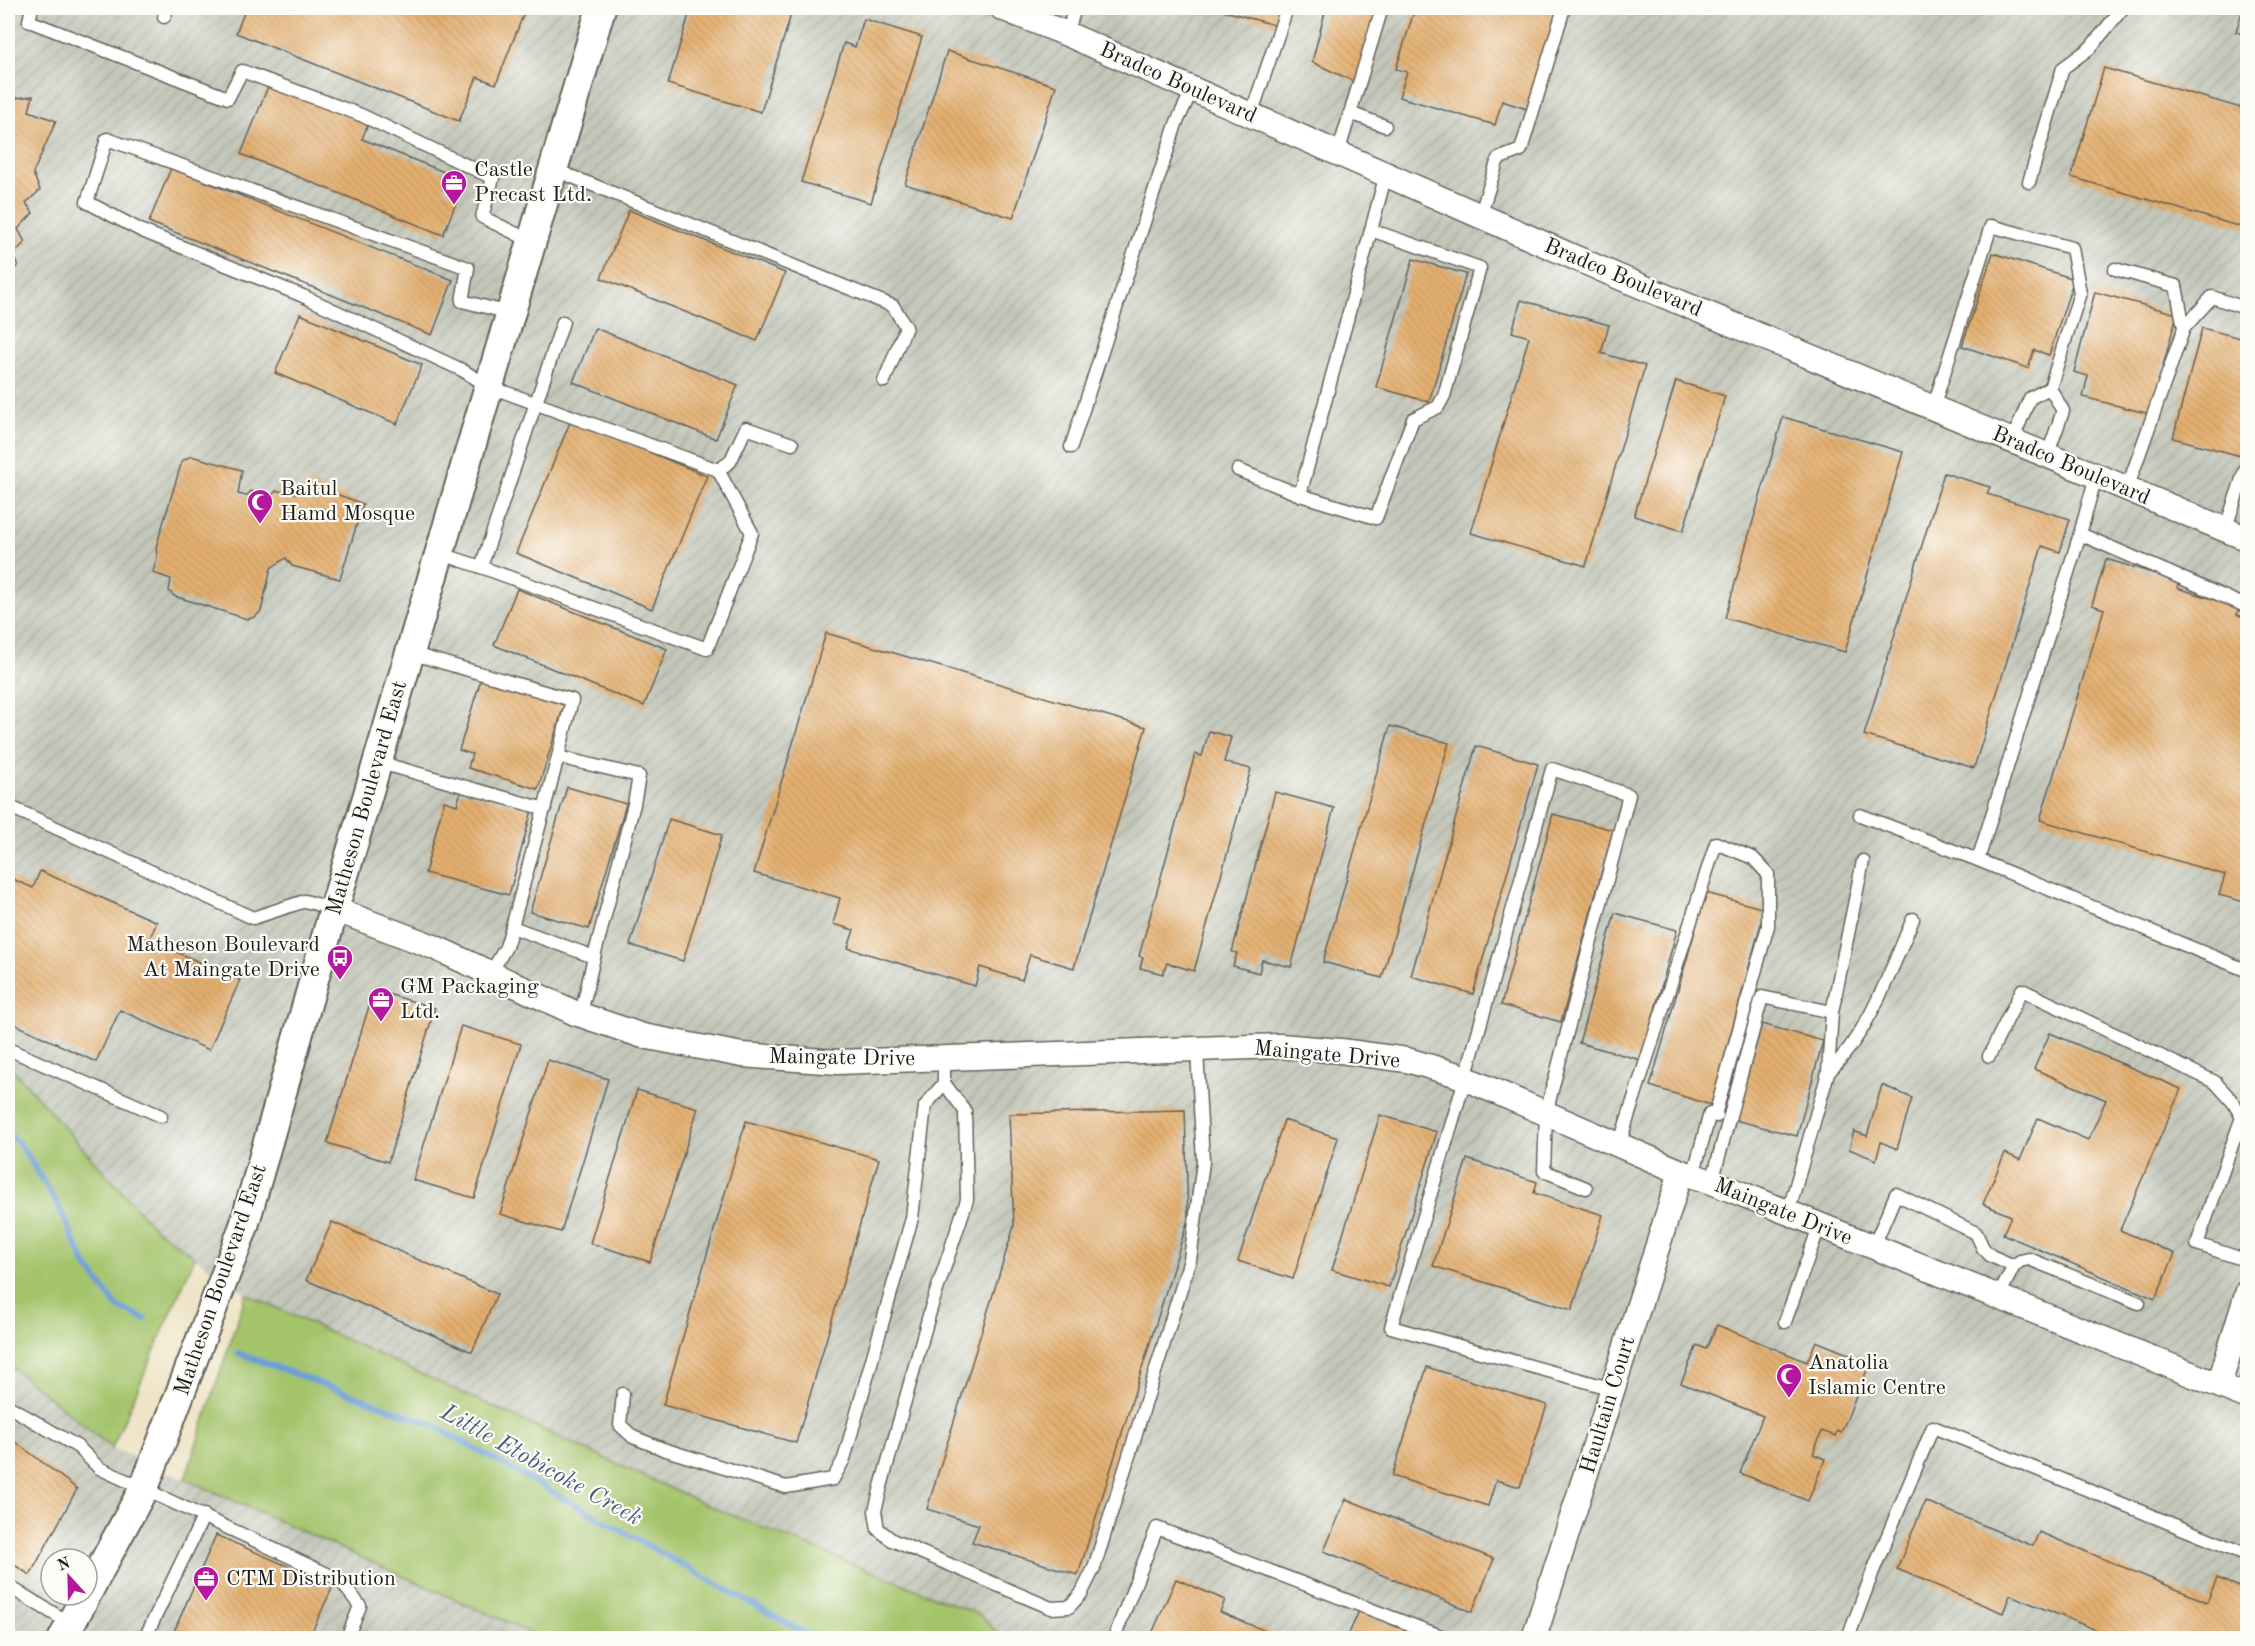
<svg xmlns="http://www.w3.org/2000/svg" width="2255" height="1646" viewBox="0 0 2255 1646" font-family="'Old Standard TT',serif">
<defs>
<pattern id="industrial-furrows" width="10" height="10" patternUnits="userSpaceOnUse" patternTransform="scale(1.5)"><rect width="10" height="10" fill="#c3c6b9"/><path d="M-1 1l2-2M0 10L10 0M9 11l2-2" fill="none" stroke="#a7aa9e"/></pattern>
<pattern id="building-back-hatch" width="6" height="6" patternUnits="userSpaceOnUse" patternTransform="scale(1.5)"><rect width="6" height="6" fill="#e3af70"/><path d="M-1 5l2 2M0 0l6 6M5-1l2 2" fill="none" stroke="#c29660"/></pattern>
</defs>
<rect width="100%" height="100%" fill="#fdfcf7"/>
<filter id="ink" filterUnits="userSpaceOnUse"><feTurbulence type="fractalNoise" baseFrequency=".0167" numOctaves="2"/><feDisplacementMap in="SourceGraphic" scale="12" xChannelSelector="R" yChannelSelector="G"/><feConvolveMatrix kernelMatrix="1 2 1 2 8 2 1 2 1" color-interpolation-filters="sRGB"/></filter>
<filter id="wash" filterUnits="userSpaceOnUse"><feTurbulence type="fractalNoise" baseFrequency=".008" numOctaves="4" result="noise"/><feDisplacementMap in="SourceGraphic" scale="24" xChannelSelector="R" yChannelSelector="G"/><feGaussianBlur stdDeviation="1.35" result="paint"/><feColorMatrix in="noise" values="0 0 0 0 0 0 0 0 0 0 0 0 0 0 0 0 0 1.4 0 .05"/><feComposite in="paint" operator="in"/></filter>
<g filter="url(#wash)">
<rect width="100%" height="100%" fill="#efe4c7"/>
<g fill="url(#industrial-furrows)" fill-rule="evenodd">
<path d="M8,8H2247V1638H1002L980,1615L709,1506L246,1294L154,1228L8,1064Z"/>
<path d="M8,1364L112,1448L185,1479L542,1638H8ZM51,1559H87V1595H51Z"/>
</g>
<g fill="#a4c46c" stroke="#607044" stroke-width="1.5">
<path d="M8,1064L154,1228L195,1257L112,1448L8,1364Z"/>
<path d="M246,1294L709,1506L980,1615L1002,1638H542L185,1479Z"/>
</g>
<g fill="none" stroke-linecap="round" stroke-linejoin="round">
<g stroke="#6c9dd6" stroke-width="6">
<path d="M8,1134L20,1144L59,1207L84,1262L117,1307L145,1319"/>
<path d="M238,1353L431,1424L813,1638"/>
</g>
</g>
<g id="blocks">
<g fill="url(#building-back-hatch)">
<path d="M246,8H526L496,84L477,77L459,121L236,33Z"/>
<path d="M691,8H793L761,112L668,84Z"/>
<path d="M1214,8H1284L1278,26Z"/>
<path d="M1326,8H1379L1357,83L1312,62Z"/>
<path d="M1415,8H1561L1530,110L1502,101L1495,125L1399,97L1407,72L1396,69Z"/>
<path d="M2243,8H2248V36L2236,32Z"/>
<path d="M864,19L922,37L871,203L801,182L844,43L855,47Z"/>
<path d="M947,51L1056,86L1013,218L905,184Z"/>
<path d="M2104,68L2248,110V229L2071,177Z"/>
<path d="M269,84L368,124L362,139L449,174L443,189L459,196L443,235L241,154Z"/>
<path d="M33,96L29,111L56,121L33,173L40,190L26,203L33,213L18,229L25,242L12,256L18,265L8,277V99Z"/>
<path d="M171,168L453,280L432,335L149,222Z"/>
<path d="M629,210L785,273L757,341L601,278Z"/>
<path d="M1993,253L2074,279L2049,355L2034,350L2028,368L1962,346Z"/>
<path d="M1413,259L1466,274L1429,402L1376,387Z"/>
<path d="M2095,292L2177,314L2150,414L2083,397L2088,376L2074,372Z"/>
<path d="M1521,300L1609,325L1601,353L1645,366L1586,566L1471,533L1529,337L1512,332Z"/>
<path d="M300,314L422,365L397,424L275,373Z"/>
<path d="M595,328L738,385L716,439L573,382Z"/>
<path d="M2202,328L2248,340V432L2241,456L2173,438Z"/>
<path d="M1676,381L1725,396L1683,531L1634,516Z"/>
<path d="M1783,417L1903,452L1845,652L1725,618Z"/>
<path d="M571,420L707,476L652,609L516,553Z"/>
<path d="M191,456L242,470L238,494L246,496L251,491L270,497L276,491L298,493L302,488L307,490L310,484L363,504L340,579L292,566L286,558L271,568L261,611L255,617L247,619L174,596L169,591L171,579L153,573L157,556L156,547L182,461Z"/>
<path d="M1944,473L1990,487L1987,494L2070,519L2060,552L2042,546L1974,768L1864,735Z"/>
<path d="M2106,559L2179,581L2177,588L2239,607L2237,615L2248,618V903L2219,895L2225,875L2040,820L2104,609L2092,605Z"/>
<path d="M517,589L667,649L644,706L494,645Z"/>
<path d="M826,633L1146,727L1074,968L1030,955L1022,980L980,967L975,986L848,948L854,930L833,924L840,898L754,873Z"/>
<path d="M481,679L564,705L538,789L468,768L472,754L459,750Z"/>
<path d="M1390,726L1449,743L1382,978L1323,962Z"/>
<path d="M1209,731L1231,737L1224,762L1251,769L1194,971L1167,963L1163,974L1140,968L1143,957L1139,956L1195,754L1202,756Z"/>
<path d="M1476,746L1538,764L1473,994L1411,976Z"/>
<path d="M567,787L626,804L589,929L530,912Z"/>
<path d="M461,791L532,810L509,895L425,873L444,801L457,805Z"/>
<path d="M1275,792L1334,808L1291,967L1262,960L1259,973L1233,966L1237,953L1232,952Z"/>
<path d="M1553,814L1613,830L1561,1022L1501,1005Z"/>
<path d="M669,819L722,835L683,961L630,945Z"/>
<path d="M40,871L157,922L149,940L240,980L209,1050L120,1010L96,1062L8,1021V945L10,940L8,939V877L33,888Z"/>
<path d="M1706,893L1765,909L1711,1105L1650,1086Z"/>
<path d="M1615,913L1677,930L1641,1060L1579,1043Z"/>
<path d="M374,990L435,1008L388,1162L327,1143Z"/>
<path d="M1762,1024L1823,1041L1797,1136L1735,1120Z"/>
<path d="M461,1026L521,1044L474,1198L413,1180Z"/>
<path d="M2050,1033L2181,1089L2120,1230L2175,1254L2155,1299L2003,1234L2011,1216L1983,1204L2005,1153L2020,1160L2038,1118L2088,1140L2106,1100L2034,1069Z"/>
<path d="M548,1060L608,1079L561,1232L500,1214Z"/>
<path d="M1882,1085L1912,1098L1897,1149L1881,1142L1876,1160L1849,1149L1854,1131L1867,1136Z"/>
<path d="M637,1090L698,1108L650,1262L590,1243Z"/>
<path d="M1185,1110L1188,1220L1078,1575L972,1542L979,1525L927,1509L1014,1226L1009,1114Z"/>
<path d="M1380,1115L1437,1132L1389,1287L1332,1270Z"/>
<path d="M1284,1120L1338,1138L1293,1279L1238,1261Z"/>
<path d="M746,1121L879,1159L796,1443L663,1405Z"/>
<path d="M1467,1159L1537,1182L1534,1193L1603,1215L1572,1310L1433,1266Z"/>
<path d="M332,1222L497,1294L472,1352L306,1280Z"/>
<path d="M1717,1325L1807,1362L1816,1341L1870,1363L1841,1433L1837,1431L1835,1436L1822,1431L1813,1454L1825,1459L1808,1501L1740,1473L1763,1416L1681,1383L1697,1345L1706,1349Z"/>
<path d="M1427,1367L1547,1405L1520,1487L1496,1480L1488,1506L1392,1476Z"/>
<path d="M8,1436L77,1489L30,1575L8,1561Z"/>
<path d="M1346,1499L1494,1559L1472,1612L1324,1551Z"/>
<path d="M1925,1501L2033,1546L2039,1532L2207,1602L2217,1578L2248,1590V1638H2116L2010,1595L2003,1613L1897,1569Z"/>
<path d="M216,1535L333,1586L309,1638H165L167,1634L172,1636Z"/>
<path d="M1176,1579L1225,1600L1220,1612L1282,1638H1150Z"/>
<path d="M1359,1611L1424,1638H1347Z"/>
</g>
</g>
</g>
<g filter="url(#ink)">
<use href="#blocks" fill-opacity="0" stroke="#666258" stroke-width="1.5"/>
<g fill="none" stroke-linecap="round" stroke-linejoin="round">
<g stroke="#666258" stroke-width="15">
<g id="service">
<path d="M32,8L29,21L228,98L242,71L361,115L493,178L482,217L533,242"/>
<path d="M164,17L168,8"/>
<path d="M1067,34L1075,8"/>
<path d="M1350,113L1385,126"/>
<path d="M1251,115L1287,8"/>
<path d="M1338,153L1382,8"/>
<path d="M553,169L893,306L906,327L884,381"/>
<path d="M2029,182L2063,68L2090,48L2123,8"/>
<path d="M1480,216L1498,159L1521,150L1564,8"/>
<path d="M2115,269L2176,286L2184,328L2127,489"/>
<path d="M2184,328L2212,297L2248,309"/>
<path d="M1933,408L1991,226L2072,248L2080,293L2050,388"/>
<path d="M2012,441L2030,398L2050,388L2063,411L2047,456"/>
<path d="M1071,447L1176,124L1192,90"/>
<path d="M718,470L730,462L746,428L792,444"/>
<path d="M1238,470L1300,495L1386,174"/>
<path d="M1300,495L1376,518L1413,419L1438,407L1444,396L1480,268L1371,230"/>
<path d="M2225,530L2248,461"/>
<path d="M2080,534L2248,607"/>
<path d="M439,553L481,567L563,322"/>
<path d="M481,567L707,649L752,533L718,470L488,386L462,370L303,296L142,231L87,202L107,139L468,268L462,301L510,313"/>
<path d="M410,653L572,700L558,757"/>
<path d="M377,762L545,809"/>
<path d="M8,806L253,918L305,901L334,909"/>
<path d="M1860,815L1978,860L2080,534L2096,476"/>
<path d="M1978,860L2248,971"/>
<path d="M512,927L558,757L639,776L634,804L594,957"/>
<path d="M490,974L506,947L512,927L594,957L581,1014"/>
<path d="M8,1049L161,1116"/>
<path d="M1989,1056L2022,990L2215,1082L2233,1102L2242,1117"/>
<path d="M1828,1073C1870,1031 1890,972 1913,919"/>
<path d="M944,1083L965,1111L967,1200L931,1308L882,1483L875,1511L878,1529L892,1540L1051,1608L1069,1607L1081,1594L1094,1568L1190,1260L1203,1162L1197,1050"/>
<path d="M2248,1119L2242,1117L2197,1244L2248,1261"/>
<path d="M1619,1145L1716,843L1753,858L1768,874V926L1715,1115"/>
<path d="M1693,1176L1710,1113L1717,1116"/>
<path d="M1712,1182L1762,997L1832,1012"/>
<path d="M1586,1188L1544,1171L1546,1113L1629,795L1552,769L1465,1079L1391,1327L1613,1389"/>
<path d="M1788,1213L1828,1073L1832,1012L1863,861"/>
<path d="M1873,1248L1896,1194L1976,1233L1983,1248L1991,1256L2014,1266L1998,1297"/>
<path d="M2014,1266L2020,1261L2029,1259L2139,1303"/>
<path d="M1785,1322L1819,1227"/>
<path d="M623,1394L620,1425L633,1437L663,1449L786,1487L833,1479L844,1459L912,1218L925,1106L944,1083V1058"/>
<path d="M8,1406L78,1447L99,1468L340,1580L360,1606L347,1638"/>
<path d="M8,1586L71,1624"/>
<path d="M145,1638L204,1515"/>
<path d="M1114,1638L1157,1528L1446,1638"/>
<path d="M1848,1638L1873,1571L1933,1427L2248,1555"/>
</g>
</g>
<g stroke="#666258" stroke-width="27">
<g id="minor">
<path d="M1002,8L1067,34L1619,277L2248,539"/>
<path d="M334,909L434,947L575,1013L643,1036L742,1055L838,1062L1280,1046L1341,1051L1407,1060L1455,1074L1681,1172L1712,1182L2248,1397"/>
<path d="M2219,1385L2248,1291"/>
<path d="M1534,1638L1681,1172"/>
</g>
</g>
<g stroke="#666258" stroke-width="32">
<path id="tertiary" d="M63,1638L144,1488L244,1226L334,909L601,8"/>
</g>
<use href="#service" stroke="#fff" stroke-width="12"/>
<use href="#minor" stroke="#fff" stroke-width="24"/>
<use href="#tertiary" stroke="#fff" stroke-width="28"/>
</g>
</g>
<defs>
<g id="office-pin" transform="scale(1.35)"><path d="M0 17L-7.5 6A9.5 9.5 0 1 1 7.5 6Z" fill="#b5179e" stroke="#fdfcf7"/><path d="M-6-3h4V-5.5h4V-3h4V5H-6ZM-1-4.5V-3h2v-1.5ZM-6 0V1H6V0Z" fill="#fff"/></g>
<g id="mosque-pin" transform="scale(1.35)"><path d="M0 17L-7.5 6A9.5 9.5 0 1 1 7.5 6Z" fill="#b5179e" stroke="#fdfcf7"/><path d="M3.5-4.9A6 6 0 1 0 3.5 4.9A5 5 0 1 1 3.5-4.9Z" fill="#fff"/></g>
<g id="bus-pin" transform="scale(1.35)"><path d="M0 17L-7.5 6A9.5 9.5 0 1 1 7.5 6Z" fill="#b5179e" stroke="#fdfcf7"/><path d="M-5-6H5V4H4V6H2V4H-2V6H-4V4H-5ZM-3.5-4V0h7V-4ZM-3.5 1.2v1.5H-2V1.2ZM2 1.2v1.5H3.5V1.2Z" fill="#fff"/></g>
</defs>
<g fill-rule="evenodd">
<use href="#office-pin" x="454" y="183"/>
<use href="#mosque-pin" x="260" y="502"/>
<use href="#bus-pin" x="340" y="958"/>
<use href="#office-pin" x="381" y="1000"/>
<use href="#mosque-pin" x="1789" y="1376"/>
<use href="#office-pin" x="206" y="1579"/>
</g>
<g text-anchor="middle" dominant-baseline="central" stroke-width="4.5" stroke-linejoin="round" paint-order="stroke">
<g font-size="22" fill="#1c1c1c" stroke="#fdfcf7">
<text transform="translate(1178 83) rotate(24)">Bradco Boulevard</text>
<text transform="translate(1623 278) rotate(23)">Bradco Boulevard</text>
<text transform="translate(2071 466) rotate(23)">Bradco Boulevard</text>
<text transform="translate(367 798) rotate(-74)">Matheson Boulevard East</text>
<text transform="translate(1327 1055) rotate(5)">Maingate Drive</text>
<text transform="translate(842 1058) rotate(1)">Maingate Drive</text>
<text transform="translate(1783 1212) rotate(22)">Maingate Drive</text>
<text transform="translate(221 1280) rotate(-71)">Matheson Boulevard East</text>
<text transform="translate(1608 1405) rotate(-73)">Haultain Court</text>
</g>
<g font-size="22" fill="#1c1c1c" stroke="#fdfcf7" text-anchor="start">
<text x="474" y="170">Castle<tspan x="474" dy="25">Precast Ltd.</tspan></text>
<text x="280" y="489">Baitul<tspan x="280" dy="25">Hamd Mosque</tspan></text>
<text x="320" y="945" text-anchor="end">Matheson Boulevard<tspan x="320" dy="25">At Maingate Drive</tspan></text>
<text x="400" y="987">GM Packaging<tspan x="400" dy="25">Ltd.</tspan></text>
<text x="1808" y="1363">Anatolia<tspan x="1808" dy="25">Islamic Centre</tspan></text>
<text x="226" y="1579">CTM Distribution</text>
</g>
<g font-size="24" font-style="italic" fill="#445c79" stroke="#fdfcf7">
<text transform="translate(541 1466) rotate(29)">Little Etobicoke Creek</text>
</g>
</g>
<rect width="2255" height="1646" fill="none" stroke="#fdfcf7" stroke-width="30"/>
<g transform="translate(69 1577) rotate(338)"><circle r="28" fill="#fdfcf7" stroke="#a3a29f" stroke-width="1.5"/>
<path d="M0-4.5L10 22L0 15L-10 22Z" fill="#b5179e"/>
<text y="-9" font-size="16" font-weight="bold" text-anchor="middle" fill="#1c1c1c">N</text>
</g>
</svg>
